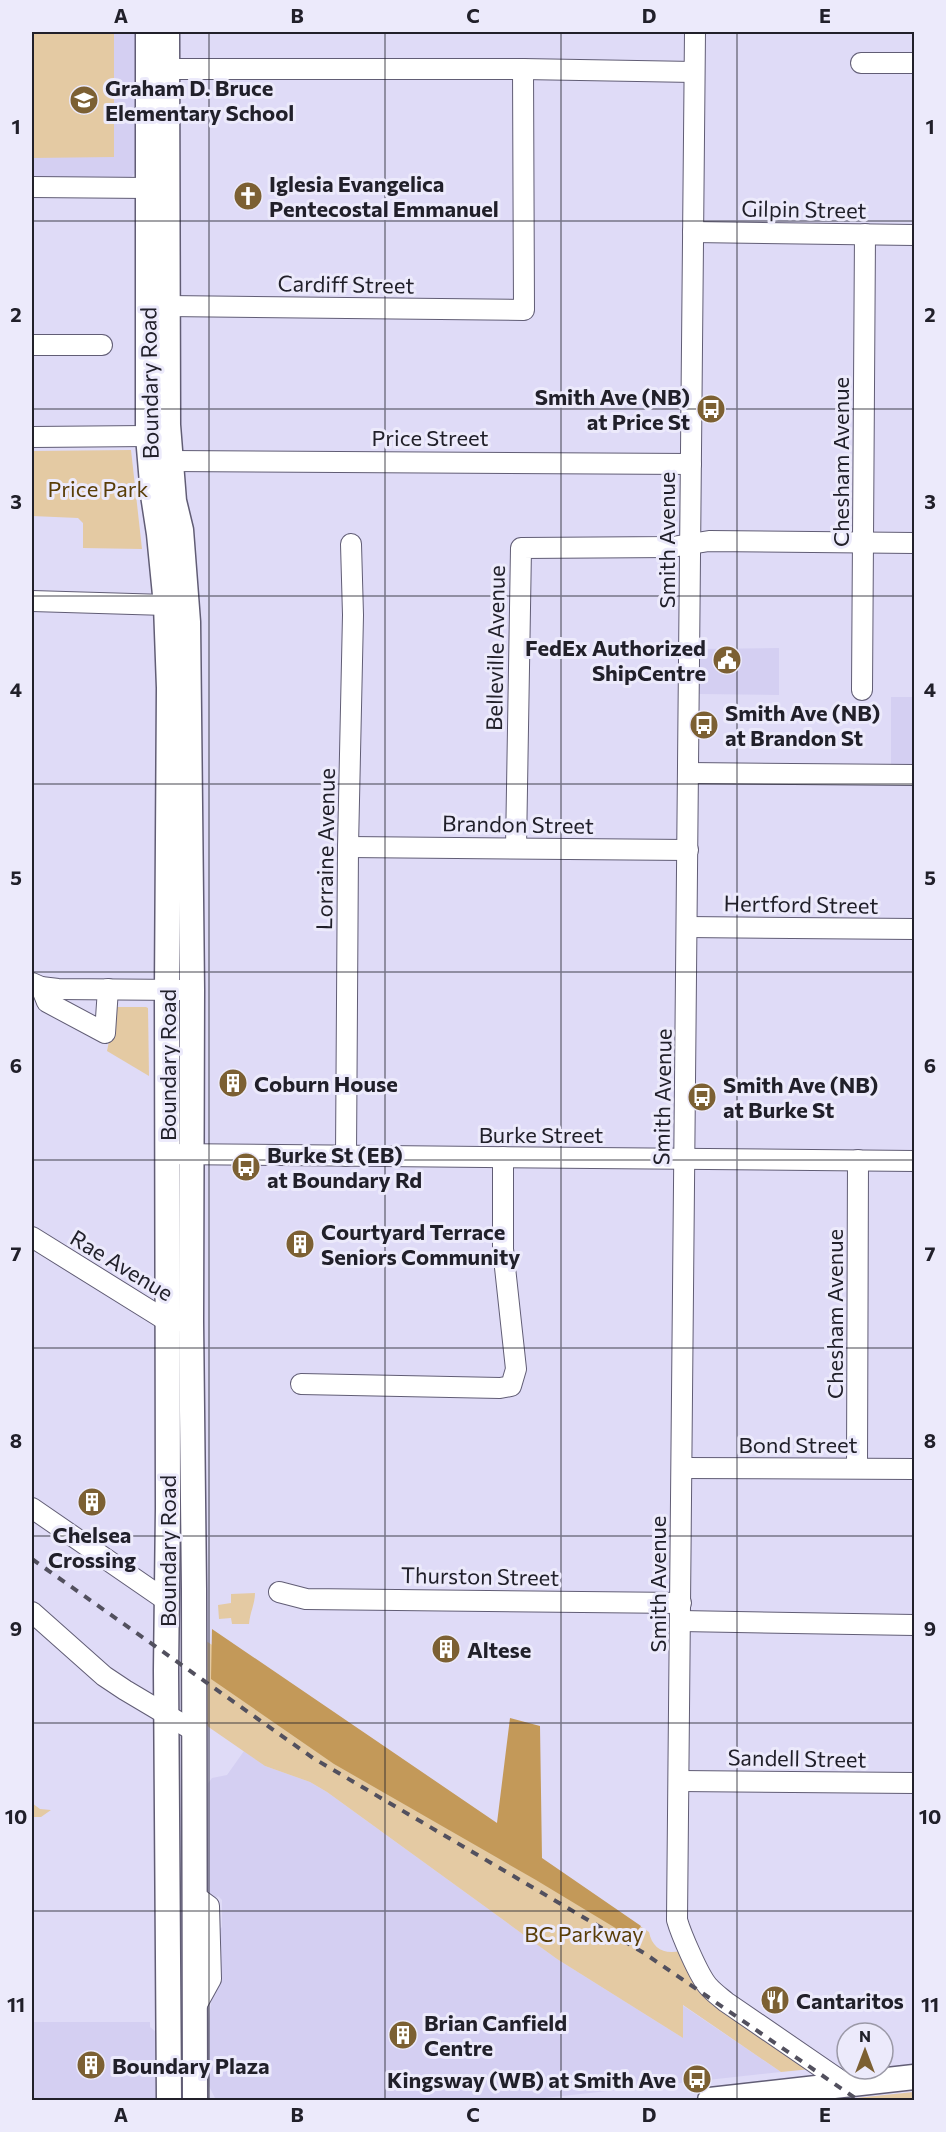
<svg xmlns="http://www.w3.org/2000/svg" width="946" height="2132" viewBox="0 0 946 2132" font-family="Commissioner,sans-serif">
<rect width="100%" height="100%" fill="#dfdbf7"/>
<g fill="#d4cff2">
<path d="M32,32H136V169L135,173L130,178H32Z"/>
<path d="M779,648V695L699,694L700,649Z"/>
<rect x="891" y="697" width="23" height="69"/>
<path d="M244,1751L265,1766L310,1782L327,1792L557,1959L683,2038L682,2005L781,2072L526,2100H216L209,2086L203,2054L212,1998L217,1989L216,1933L222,1927V1900L218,1896L213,1900L204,1887V1789L212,1778L227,1775Z"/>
<path d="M32,2022H150V2027L156,2032L157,2100H32Z"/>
</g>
<g fill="#e4caa3">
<path d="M32,32H114V157L32,158Z"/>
<path d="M131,450L142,549L83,548V523L78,518L32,516V451Z"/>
<path d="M116,1007H146L148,1008L149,1076L107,1051Z"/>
<path d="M255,1593C255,1604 250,1612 249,1624H232L231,1618L219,1619L218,1605L231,1603V1594Z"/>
<path d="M200,1637L649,1932C652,1948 664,1955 680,1951L691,1965L811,2069L781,2072L683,2005V2038L557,1959L327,1792L310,1782L265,1766L210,1728L205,1724Z"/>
<path d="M32,1803L40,1809L51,1810L41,1817H32Z"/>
<path d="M914,2092V2100H836Z"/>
</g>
<path fill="#c39959" d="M212,1629L497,1823L510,1718L540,1726L542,1858L641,1926L632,1938L536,1880L334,1764L211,1679Z"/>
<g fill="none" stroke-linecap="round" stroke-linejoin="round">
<g stroke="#615d75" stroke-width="22">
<g id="minor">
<path d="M695,32L677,1920C681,1934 699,1976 708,1986C713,1992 720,1997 726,2002L847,2085"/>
<path d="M861,63H914"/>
<path d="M167,69H523L694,72"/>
<path d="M32,187L147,188"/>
<path d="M693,232L914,235"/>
<path d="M167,306L524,310L523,69"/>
<path d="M32,345H102"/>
<path d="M32,437L148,436"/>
<path d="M170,461L691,464"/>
<path d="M32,601L166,605"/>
<path d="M862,690L865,234"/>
<path d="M688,773L914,775"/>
<path d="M348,847L688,850"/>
<path d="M516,848L521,548L672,547L709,541L914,543"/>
<path d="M687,927L914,929"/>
<path d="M32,983L41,987L58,989L181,990"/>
<path d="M41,987L47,1002L105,1033L108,989"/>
<path d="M167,1154L914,1161"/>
<path d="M346,1156L348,847L353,615L351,544"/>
<path d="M32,1237L167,1321H179"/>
<path d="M301,1384L500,1388L511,1386L516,1369L503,1249V1157"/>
<path d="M682,1468L914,1469"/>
<path d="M857,1468L858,1160"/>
<path d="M32,1508L167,1601"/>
<path d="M279,1592L306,1599L681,1603"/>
<path d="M32,1612L104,1676L125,1690L194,1731"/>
<path d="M681,1621L914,1625"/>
<path d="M680,1781L914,1783"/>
<path d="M194,1895L209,1906L211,1979L195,2008"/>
</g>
</g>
<g stroke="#615d75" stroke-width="27">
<g id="major">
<path d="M148,32V436L153,495L159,534L166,605L169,688L167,990L168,1508L166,1671L169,2100"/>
<path d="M167,32L168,425L174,501L181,530L188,622L192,990L191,1321L194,1589L195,2100"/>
<path d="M710,2100L914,2077"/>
</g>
</g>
<use href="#minor" stroke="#fff" stroke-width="20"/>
<use href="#major" stroke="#fff" stroke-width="24"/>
<path stroke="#52505e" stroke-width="4" stroke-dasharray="8 8" stroke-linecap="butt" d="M32,1559L313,1758L644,1953L858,2100"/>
</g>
<path fill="none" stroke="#21202a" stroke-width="1.5" stroke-opacity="0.55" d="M209,32V2100M385,32V2100M561,32V2100M737,32V2100M32,221H914M32,409H914M32,596H914M32,784H914M32,972H914M32,1160H914M32,1348H914M32,1536H914M32,1723H914M32,1911H914"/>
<defs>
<g id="school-disc" transform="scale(1.5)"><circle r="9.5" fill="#7c6033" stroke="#eceafb"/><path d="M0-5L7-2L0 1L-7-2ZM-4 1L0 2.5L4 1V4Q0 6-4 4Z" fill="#fff"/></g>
<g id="church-disc" transform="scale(1.5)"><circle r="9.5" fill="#7c6033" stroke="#eceafb"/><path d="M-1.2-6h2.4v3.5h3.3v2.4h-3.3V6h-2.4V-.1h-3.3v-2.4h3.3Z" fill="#fff"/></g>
<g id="bus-disc" transform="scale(1.5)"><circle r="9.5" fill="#7c6033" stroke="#eceafb"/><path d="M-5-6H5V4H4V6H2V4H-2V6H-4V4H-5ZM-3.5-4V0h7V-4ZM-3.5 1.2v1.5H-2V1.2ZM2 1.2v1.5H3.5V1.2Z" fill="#fff"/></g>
<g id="civic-disc" transform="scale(1.5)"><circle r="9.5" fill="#7c6033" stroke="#eceafb"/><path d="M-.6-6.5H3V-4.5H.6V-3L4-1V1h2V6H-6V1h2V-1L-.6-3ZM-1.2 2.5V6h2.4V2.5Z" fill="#fff"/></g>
<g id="building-disc" transform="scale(1.5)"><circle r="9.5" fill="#7c6033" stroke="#eceafb"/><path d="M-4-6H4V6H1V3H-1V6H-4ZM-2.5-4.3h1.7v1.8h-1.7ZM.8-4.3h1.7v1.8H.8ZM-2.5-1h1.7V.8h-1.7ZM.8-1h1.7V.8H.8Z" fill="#fff"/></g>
<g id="restaurant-disc" transform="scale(1.5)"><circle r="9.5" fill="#7c6033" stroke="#eceafb"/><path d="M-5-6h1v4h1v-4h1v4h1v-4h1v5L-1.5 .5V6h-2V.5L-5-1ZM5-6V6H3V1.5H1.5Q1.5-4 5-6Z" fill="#fff"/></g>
</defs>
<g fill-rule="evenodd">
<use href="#school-disc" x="84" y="100"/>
<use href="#church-disc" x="248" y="196"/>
<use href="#bus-disc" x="711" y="409"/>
<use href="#civic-disc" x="727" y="660"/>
<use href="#bus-disc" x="704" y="725"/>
<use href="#building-disc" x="233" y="1083"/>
<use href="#bus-disc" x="702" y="1097"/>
<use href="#bus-disc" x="246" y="1167"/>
<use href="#building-disc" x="300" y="1244"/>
<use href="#building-disc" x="92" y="1502"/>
<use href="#building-disc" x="446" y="1649"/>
<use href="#restaurant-disc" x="775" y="2000"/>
<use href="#building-disc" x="403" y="2035"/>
<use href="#building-disc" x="91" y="2065"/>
<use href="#bus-disc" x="697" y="2079"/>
</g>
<g text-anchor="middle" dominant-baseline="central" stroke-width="6" stroke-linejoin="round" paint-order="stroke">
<g font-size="22" font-weight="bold" fill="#21202a" stroke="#eceafb" text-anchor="start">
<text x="105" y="87">Graham D. Bruce<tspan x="105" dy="25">Elementary School</tspan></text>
<text x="269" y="183">Iglesia Evangelica<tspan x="269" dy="25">Pentecostal Emmanuel</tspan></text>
<text x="690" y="396" text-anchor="end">Smith Ave (NB)<tspan x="690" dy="25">at Price St</tspan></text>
<text x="706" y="647" text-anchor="end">FedEx Authorized<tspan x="706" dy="25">ShipCentre</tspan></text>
<text x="725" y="712">Smith Ave (NB)<tspan x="725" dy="25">at Brandon St</tspan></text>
<text x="254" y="1083">Coburn House</text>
<text x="723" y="1084">Smith Ave (NB)<tspan x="723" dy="25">at Burke St</tspan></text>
<text x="267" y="1154">Burke St (EB)<tspan x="267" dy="25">at Boundary Rd</tspan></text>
<text x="321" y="1231">Courtyard Terrace<tspan x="321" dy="25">Seniors Community</tspan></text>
<text x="92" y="1534" text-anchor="middle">Chelsea<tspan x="92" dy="25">Crossing</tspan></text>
<text x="467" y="1649">Altese</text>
<text x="796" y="2000">Cantaritos</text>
<text x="424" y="2022">Brian Canfield<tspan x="424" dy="25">Centre</tspan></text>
<text x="112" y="2065">Boundary Plaza</text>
<text x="676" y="2079" text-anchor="end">Kingsway (WB) at Smith Ave</text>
</g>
<g font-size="22" fill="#21202a" stroke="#eceafb">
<text transform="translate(804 209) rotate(1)">Gilpin Street</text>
<text transform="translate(346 284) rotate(1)">Cardiff Street</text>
<text transform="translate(149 383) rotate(-91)">Boundary Road</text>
<text x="430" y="437">Price Street</text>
<text transform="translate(840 462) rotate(-90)">Chesham Avenue</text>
<text transform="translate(666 540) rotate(-90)">Smith Avenue</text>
<text transform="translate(495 648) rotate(-89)">Belleville Avenue</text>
<text transform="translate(518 824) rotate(1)">Brandon Street</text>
<text transform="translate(325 849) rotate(-89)">Lorraine Avenue</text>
<text transform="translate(801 904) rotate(1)">Hertford Street</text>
<text transform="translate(167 1065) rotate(-90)">Boundary Road</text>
<text transform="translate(662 1097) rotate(-89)">Smith Avenue</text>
<text x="541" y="1134">Burke Street</text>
<text transform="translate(122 1265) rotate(31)">Rae Avenue</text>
<text transform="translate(834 1314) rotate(-90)">Chesham Avenue</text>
<text x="798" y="1444">Bond Street</text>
<text transform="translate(167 1551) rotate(-90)">Boundary Road</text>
<text transform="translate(480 1576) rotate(1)">Thurston Street</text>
<text transform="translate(657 1584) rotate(-90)">Smith Avenue</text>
<text transform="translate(797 1758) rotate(1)">Sandell Street</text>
</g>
<g font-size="22" fill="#593d07" stroke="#eceafb">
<text x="98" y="488">Price Park</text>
<text x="584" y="1933">BC Parkway</text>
</g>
</g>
<rect width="946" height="2132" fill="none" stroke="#eceafb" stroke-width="66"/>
<g transform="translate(865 2051)"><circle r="28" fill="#eceafb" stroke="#9b99a7" stroke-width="1.5"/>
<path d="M0-4.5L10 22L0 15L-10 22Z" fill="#7c6033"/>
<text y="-9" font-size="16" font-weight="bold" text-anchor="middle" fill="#21202a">N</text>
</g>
<rect x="33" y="33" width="880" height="2066" fill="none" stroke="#21202a" stroke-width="2"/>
<g font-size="20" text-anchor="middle" font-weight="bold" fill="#21202a">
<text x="121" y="23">A</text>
<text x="297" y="23">B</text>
<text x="473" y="23">C</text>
<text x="649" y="23">D</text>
<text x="825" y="23">E</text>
<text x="16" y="134">1</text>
<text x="930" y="134">1</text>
<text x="16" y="322">2</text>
<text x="930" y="322">2</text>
<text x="16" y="509">3</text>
<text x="930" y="509">3</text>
<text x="16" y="697">4</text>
<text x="930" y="697">4</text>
<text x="16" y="885">5</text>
<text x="930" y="885">5</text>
<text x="16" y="1073">6</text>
<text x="930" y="1073">6</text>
<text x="16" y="1261">7</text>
<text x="930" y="1261">7</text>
<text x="16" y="1448">8</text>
<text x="930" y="1448">8</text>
<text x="16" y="1636">9</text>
<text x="930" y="1636">9</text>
<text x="16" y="1824">10</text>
<text x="930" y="1824">10</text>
<text x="16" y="2012">11</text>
<text x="930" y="2012">11</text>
<text x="121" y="2122">A</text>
<text x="297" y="2122">B</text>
<text x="473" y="2122">C</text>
<text x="649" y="2122">D</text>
<text x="825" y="2122">E</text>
</g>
</svg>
